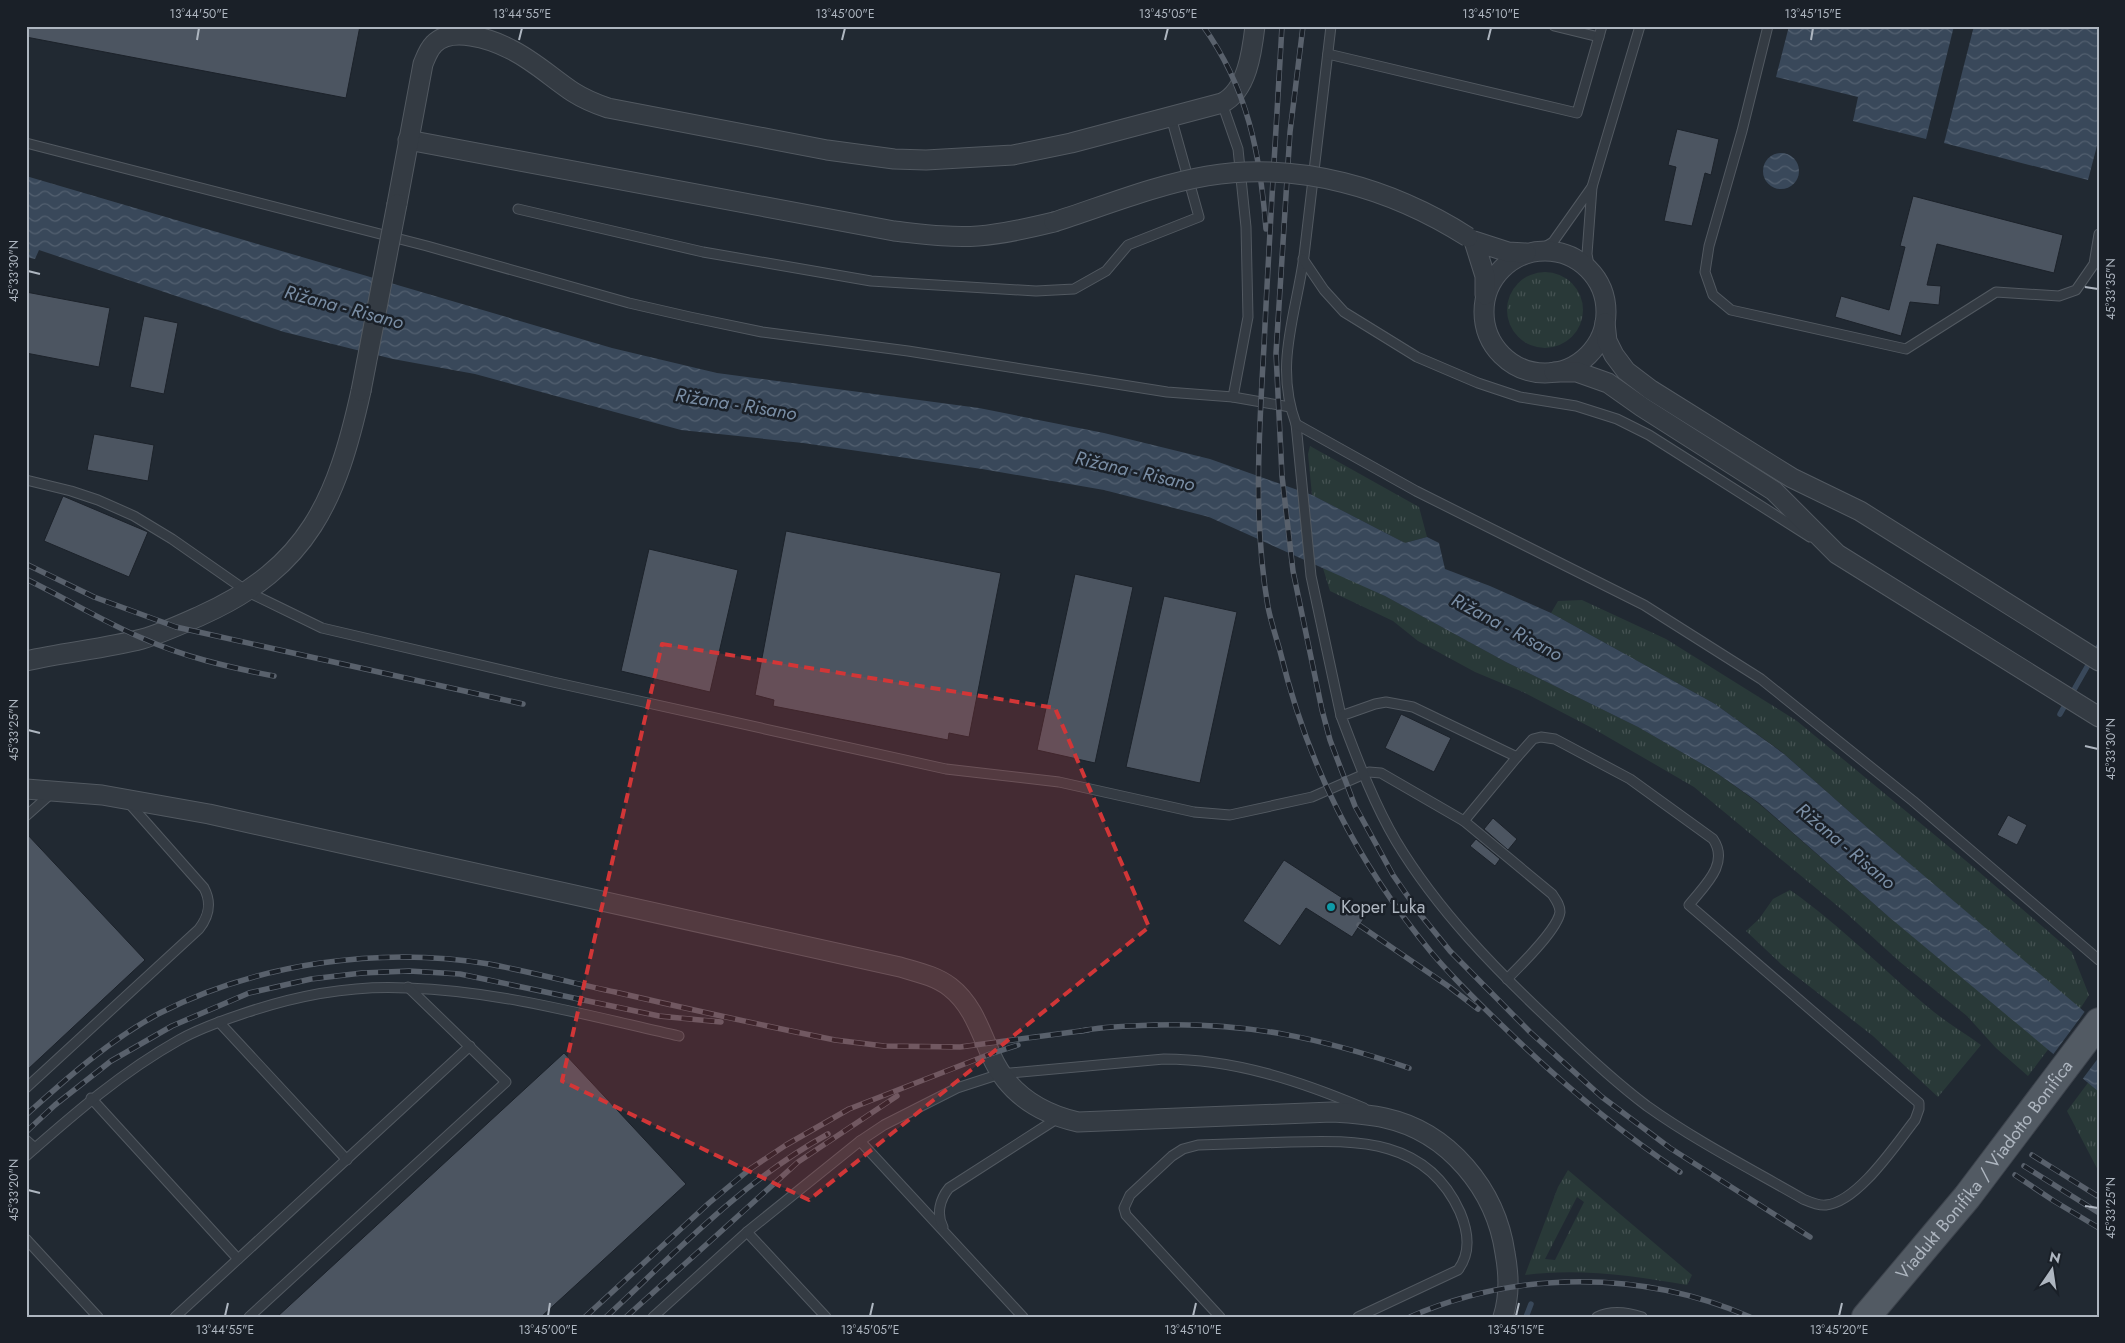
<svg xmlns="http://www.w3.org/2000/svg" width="2125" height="1343" viewBox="0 0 2125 1343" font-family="Jost,sans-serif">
<defs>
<pattern id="grass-tufts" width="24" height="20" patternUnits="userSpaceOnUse" patternTransform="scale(1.25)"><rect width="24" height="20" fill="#293938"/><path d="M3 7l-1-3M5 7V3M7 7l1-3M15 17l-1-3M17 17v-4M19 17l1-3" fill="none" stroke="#465353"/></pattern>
<pattern id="water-waves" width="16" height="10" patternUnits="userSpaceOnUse" patternTransform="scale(1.25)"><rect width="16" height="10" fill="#39485a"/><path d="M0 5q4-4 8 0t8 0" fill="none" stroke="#536070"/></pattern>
</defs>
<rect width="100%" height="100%" fill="#212932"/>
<g fill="url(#grass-tufts)" fill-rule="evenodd">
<circle cx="1545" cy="310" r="38"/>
<path d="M1310,446L1419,507L1427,537L1405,543L1312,495L1308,454Z"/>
<path d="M1322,565L1385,596L1506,662L1638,727L1711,769L1757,802L1889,917L2005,1009L2050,1047L2028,1076L1996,1048L1967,1016L1900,962L1846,913L1694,787L1594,729L1523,692L1475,672L1418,641L1393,621L1330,591Z"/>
<path d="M1582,600L1666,639L1797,721L1971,865L2072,952L2089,995L2080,1009L1870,830L1782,752L1715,704L1551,613L1558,601Z"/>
<path d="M1790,890C1842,926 1885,972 1934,1012C1949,1024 1966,1034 1981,1045L1938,1097L1873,1036L1782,965L1746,931L1759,919L1773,899Z"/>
<path d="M2090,1080L2099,1088V1172L2067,1111Z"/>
<path d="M1568,1170L1692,1275L1687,1285C1634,1276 1580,1268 1525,1275L1558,1187ZM1577,1197L1584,1202L1555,1260L1545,1259Z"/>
</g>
<g fill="url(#water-waves)">
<path d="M1789,26H1954L1926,139L1853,121L1858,97L1776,77Z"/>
<path d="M1974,26H2099V138L2088,180L1944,143Z"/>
<circle cx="1781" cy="171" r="18"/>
<path d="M26,176L612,348L717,373L979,408L1104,433L1210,459L1312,495L1405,543L1427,537L1439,543L1445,569L1490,586L1551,613L1715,704L1784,754L1870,830L2099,1024V1092L1889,917L1758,802L1711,769L1638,727L1506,662L1385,596L1209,517L1104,490L982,469L803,443L681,430L475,374L393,359L284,332L39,250L35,259L26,257Z"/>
</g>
<path fill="#212932" d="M2086,1010L2099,1021V1057L2081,1081L2052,1056Z"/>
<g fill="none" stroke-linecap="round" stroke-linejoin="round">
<g stroke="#39485a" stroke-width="5.5">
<path d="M2060,714L2099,646"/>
<path d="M1526,1317L1531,1304"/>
</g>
</g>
<g fill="#4c5561" stroke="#1c222a">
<path d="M26,26H360L346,98L26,37Z"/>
<path d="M1677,129L1719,139L1711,175L1705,173L1692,226L1664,221L1676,167L1668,165Z"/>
<path d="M1913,196L2063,235L2054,273L1937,244L1927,285L1941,286L1939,305L1910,302L1901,336L1835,317L1841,296L1889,310L1905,247L1900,246Z"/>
<path d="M26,292L110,308L99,367L26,353Z"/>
<path d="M144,316L178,323L164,394L130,387Z"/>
<path d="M94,434L154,445L148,481L87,470Z"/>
<path d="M63,496L148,532L129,577L44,541Z"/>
<path d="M786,531L1001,573L969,737L949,733L948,740L773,706L774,700L755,695Z"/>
<path d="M649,549L738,570L710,692L621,671Z"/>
<path d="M1075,574L1133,587L1095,763L1037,750Z"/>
<path d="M1164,596L1237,612L1200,783L1126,767Z"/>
<path d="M1401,714L1451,738L1434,772L1385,748Z"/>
<path d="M2008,815L2027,825L2017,845L1997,835Z"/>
<path d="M1493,818L1517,839L1508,850L1484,829Z"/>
<path d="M26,833L145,960L26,1071Z"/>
<path d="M1476,839L1500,859L1495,866L1470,846Z"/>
<path d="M1284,860L1367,914L1352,937L1306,908L1280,946L1243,921Z"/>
<path d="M564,1053L686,1184L541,1317H277Z"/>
</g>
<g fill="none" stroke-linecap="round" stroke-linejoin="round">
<g stroke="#525961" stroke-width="11">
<g id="service">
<path d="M1331,26C1322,103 1313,179 1304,256C1296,315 1274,365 1296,424L1311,576L1341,716"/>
<path d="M1554,26L1599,37"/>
<path d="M1768,26L1742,131L1709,246L1705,272L1713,295L1731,310L1906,349L1996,292L2059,296L2076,290L2094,264L2099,234"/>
<path d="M1328,54L1577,113L1602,26"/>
<path d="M1222,103L1238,149L1246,227L1248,317L1233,397"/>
<path d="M26,143L427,246L629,303L690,317L762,332L908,351L1167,392L1233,397L1290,407"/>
<path d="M1592,187L1640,26"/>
<path d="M518,209L703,252L871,281L1036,291L1074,289L1106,271L1128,245L1199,217L1171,117"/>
<path d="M1540,250L1553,242L1592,187L1587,254L1590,271"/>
<path d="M1303,259L1324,290L1344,312L1417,357L1478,383L1520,397L1576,406L1617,419L1649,435L1810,537"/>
<path d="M1296,424L1416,491L1644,605L1761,679L1913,801L2099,960"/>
<path d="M26,480L71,491L98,500L134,516L172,539L248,592L322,628L553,682L946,769L1059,782L1194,812L1230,815L1312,797L1369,772L1381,773L1464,821L1552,894C1556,900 1560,905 1560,912C1558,929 1520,966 1507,979"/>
<path d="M1386,702L1413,707L1517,757L1533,739L1541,737L1555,739L1630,779L1713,839C1730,864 1704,886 1689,905L1919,1103V1109L1915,1120C1896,1144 1858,1202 1826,1205C1818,1206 1810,1202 1803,1199C1751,1169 1696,1141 1647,1106C1615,1082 1585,1054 1556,1026C1497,971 1438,911 1396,841C1373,802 1357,758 1341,716L1375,704Z"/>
<path d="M26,816L52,793"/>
<path d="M1464,821L1517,757"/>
<path d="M219,1022L347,1160"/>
<path d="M26,1088L199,929C209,916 212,903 204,888L128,802"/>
<path d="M91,1098L238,1259"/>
<path d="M26,1140L35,1148"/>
<path d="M860,1141L1023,1317"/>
<path d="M26,1156C75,1113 122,1072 179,1040C198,1029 221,1021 242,1014C294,996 353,985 408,988C500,991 590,1016 679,1036"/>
<path d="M943,1227C936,1214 940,1199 949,1188L1058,1118"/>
<path d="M747,1232L826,1317"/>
<path d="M26,1239L98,1317"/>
<path d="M175,1317L470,1046"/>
<path d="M249,1317L506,1082L408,987"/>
<path d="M653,1317L747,1232L860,1141L884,1125L957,1088L1000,1074L1164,1059C1234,1059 1300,1081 1364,1108"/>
<path d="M1220,1317L1126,1215L1124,1208L1130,1195L1172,1156L1183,1149L1198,1145C1228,1144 1259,1143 1289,1142C1359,1140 1427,1139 1460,1212C1468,1231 1471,1253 1458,1270L1358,1317"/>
<path d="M1597,1317C1611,1310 1627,1312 1642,1317"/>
</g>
</g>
<g stroke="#525961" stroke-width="21">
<g id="minor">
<path d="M408,140L894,231C922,234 950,238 978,236C1004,234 1029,228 1054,222"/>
<path d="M397,204L423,64C426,57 428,50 434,44C451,26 491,39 510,49C533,60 552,78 573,92C584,99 596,104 608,108L827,150L894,159L926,160L1013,155L1071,143L1222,103C1247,91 1252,52 1255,26"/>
<circle cx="1545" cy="312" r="61"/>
<path d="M1485,295V276L1474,241L1508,252L1526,253"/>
<path d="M1605,323L1607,341L1614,355L1626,371L1651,390L1792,478L1860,511L2099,661"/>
<path d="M1554,372H1577L1608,383L1642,407L1774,491L1837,554L2099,717"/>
<path d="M26,661C64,652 104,649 142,639C163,633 182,624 202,615C309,567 337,499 361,391"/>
<path d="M26,789L102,795L209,814L900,967C917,972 936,976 950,987C972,1004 980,1030 991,1055C1007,1092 1039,1113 1078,1122L1332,1112C1350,1113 1368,1114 1385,1118C1449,1132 1496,1190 1505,1253C1509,1275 1510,1295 1503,1317"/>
</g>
</g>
<g stroke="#3e444d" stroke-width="30">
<g id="primary">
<path id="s1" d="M1866,1317L1967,1197L2099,1022"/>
</g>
</g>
<path stroke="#455455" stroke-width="3" stroke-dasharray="4 4" stroke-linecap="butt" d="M26,250L30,251"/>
<use href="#service" stroke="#343b43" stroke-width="9"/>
<use href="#minor" stroke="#343b43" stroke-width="19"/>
<use href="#primary" stroke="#525a63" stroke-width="28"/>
<g stroke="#59616c" stroke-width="5.5">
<g id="rail">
<path d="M1203,26C1248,89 1260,153 1266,229"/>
<path d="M1282,26C1276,133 1269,239 1264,346C1259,432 1253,521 1268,607C1271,622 1276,637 1280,651C1308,766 1356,861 1431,952C1456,982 1485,1009 1513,1036C1565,1086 1620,1132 1680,1172"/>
<path d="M1303,26L1290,132L1276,353L1282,476L1293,571L1322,710L1330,740L1355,806L1393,875L1420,914L1450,951L1530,1032L1602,1097L1670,1148L1810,1237"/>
<path d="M26,564L94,597L176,627L523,704"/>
<path d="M26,579C65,598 102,621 142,638C184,657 228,667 274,676"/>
<path d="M1359,925L1448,986L1478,1009"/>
<path d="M1081,1031C1105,1026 1130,1026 1154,1025C1248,1022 1320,1038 1409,1068"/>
<path d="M26,1115C68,1077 111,1039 160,1013C258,963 381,946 489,964C531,972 573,983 615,992C688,1009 761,1025 835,1040L884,1046L960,1047L1088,1030"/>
<path d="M26,1132L55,1105L111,1061L172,1026L249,993L311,979L362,973L409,971L460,974L659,1016L721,1022"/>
<path d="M2032,1155L2099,1197"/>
<path d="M2024,1166L2099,1213"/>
<path d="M2015,1175L2054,1201L2099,1228"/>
<path d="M585,1317L709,1203L750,1169L786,1145L849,1109L990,1054L1018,1045"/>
<path d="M606,1317C676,1252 744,1180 828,1134"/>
<path d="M626,1317L798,1162L897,1096"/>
<path d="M1410,1317C1517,1270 1643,1270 1750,1317"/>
</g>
</g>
<use href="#rail" stroke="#1a2028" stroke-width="4" stroke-dasharray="11" stroke-linecap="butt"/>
<g stroke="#525961" stroke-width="21" stroke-linecap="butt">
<g id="minor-bridge">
<path d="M1054,222C1104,206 1155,185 1207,176C1299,161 1391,188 1468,237"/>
<path d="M361,391L397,204"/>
</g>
</g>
<use href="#minor-bridge" stroke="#343b43" stroke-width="19"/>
</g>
<path fill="#d23637" fill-opacity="0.2" stroke="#d23637" stroke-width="4" stroke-dasharray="10 6" stroke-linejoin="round" d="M662,644L1055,708L1149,927L809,1200L562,1081Z"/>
<path fill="none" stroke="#aeb6c0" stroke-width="2" d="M197,40L199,28M519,40L522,28M842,40L845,28M1165,40L1168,28M1488,40L1491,28M1811,40L1813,28M28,271L40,274M2085,287L2098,289M28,730L40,733M2085,746L2098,749M28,1190L40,1193M2085,1206L2098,1208M225,1316L228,1303M548,1316L550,1303M870,1316L873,1303M1193,1316L1196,1303M1516,1316L1519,1303M1839,1316L1842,1303"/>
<circle fill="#0f9aa8" stroke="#1a2028" stroke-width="2" cx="1331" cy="907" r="5"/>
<g text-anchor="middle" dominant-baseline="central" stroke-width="5" stroke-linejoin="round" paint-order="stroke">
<g font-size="18" fill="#aeb6c0" stroke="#1a2028" text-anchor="start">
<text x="1341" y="907">Koper Luka</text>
</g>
<g font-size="18" fill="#aeb6c0" stroke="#1a2028">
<text stroke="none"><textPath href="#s1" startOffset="189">Viadukt Bonifika / Viadotto Bonifica</textPath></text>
</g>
<g font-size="19" font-style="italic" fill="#7a8ea5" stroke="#1a2028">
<text transform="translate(344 307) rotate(15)">Rižana - Risano</text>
<text transform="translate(736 404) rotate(9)">Rižana - Risano</text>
<text transform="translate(1135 471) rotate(13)">Rižana - Risano</text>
<text transform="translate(1507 627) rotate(28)">Rižana - Risano</text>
<text transform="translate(1846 846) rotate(40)">Rižana - Risano</text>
</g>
</g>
<rect width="2125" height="1343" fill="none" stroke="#1a2028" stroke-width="55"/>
<g transform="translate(2052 1270) rotate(13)" stroke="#1a2028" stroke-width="4" paint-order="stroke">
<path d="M0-4L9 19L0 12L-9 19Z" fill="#aeb6c0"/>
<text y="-8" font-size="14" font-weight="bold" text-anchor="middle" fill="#aeb6c0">N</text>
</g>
<rect x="28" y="28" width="2070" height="1288" fill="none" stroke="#aeb6c0" stroke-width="2"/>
<g font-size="12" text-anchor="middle" fill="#aeb6c0">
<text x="199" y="18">13°44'50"E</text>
<text x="522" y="18">13°44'55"E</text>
<text x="845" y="18">13°45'00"E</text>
<text x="1168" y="18">13°45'05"E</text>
<text x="1491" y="18">13°45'10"E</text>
<text x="1813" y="18">13°45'15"E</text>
<text transform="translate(14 271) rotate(-90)" y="4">45°33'30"N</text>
<text transform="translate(2111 289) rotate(-90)" y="4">45°33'35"N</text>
<text transform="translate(14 730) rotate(-90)" y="4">45°33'25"N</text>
<text transform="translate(2111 749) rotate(-90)" y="4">45°33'30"N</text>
<text transform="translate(14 1190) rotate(-90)" y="4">45°33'20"N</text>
<text transform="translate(2111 1208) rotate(-90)" y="4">45°33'25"N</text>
<text x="225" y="1334">13°44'55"E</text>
<text x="548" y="1334">13°45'00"E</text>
<text x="870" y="1334">13°45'05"E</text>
<text x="1193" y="1334">13°45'10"E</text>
<text x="1516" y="1334">13°45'15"E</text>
<text x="1839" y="1334">13°45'20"E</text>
</g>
</svg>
